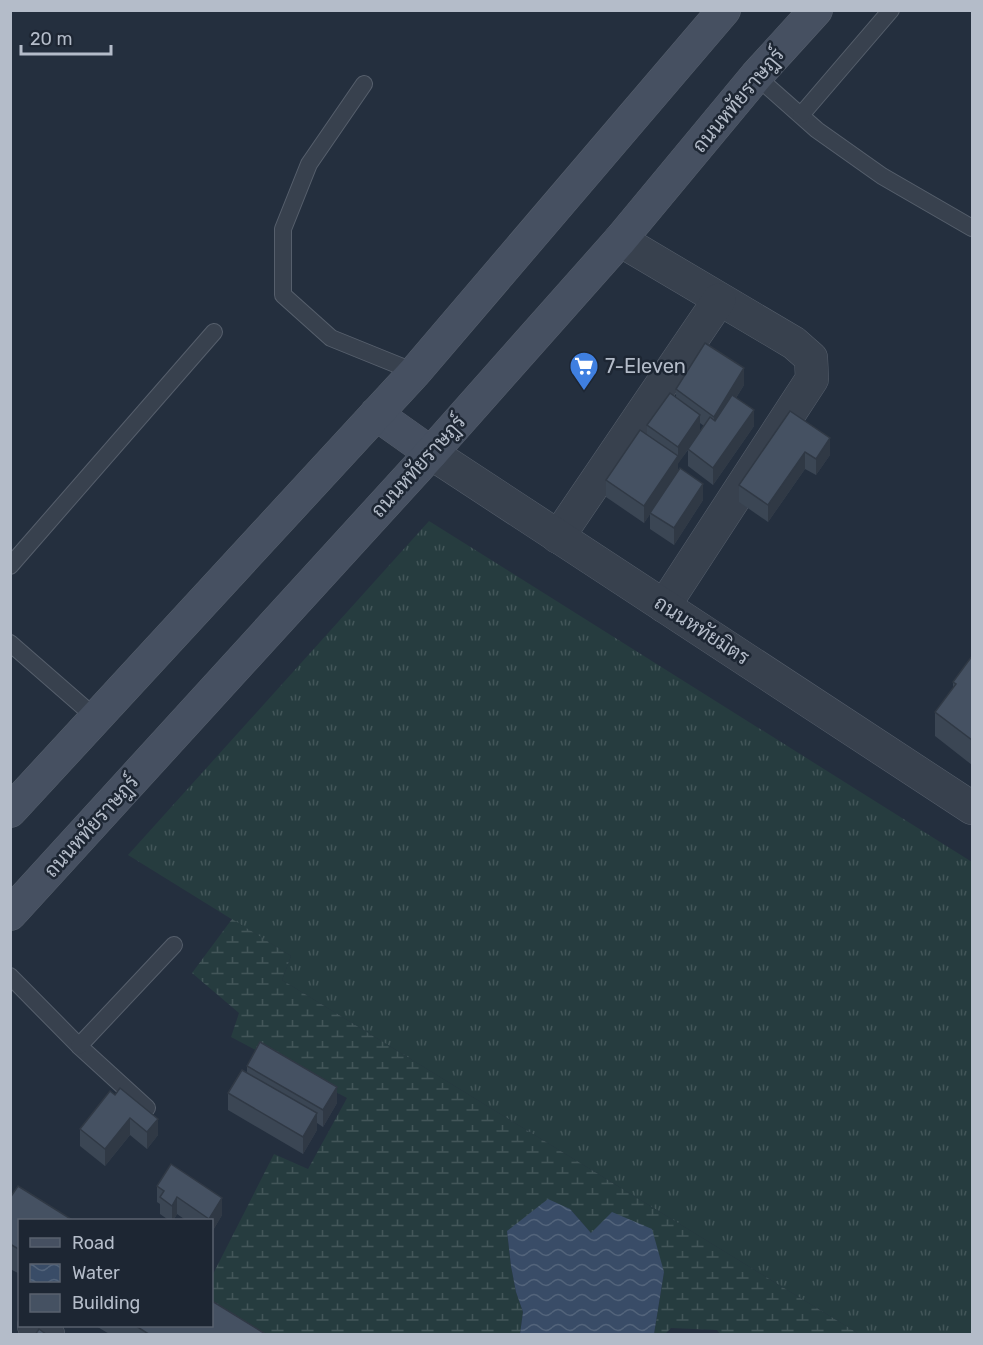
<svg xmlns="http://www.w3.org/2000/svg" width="983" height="1345" viewBox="0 0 983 1345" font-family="Rubik,Sarabun,sans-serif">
<defs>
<pattern id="grass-tufts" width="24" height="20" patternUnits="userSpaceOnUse" patternTransform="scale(1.5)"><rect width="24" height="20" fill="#263c3f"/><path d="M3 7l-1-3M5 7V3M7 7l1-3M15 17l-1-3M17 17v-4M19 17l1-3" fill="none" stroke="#435659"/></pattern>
<pattern id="wetland-marsh" width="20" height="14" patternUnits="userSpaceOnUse" patternTransform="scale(1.5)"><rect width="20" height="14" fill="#263c3f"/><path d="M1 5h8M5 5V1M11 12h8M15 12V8" fill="none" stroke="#435659"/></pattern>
<pattern id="water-waves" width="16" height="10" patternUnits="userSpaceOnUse" patternTransform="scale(1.5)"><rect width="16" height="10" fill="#394c67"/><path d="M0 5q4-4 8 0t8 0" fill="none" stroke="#53647b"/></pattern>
</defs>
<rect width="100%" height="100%" fill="#242f3e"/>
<path fill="url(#grass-tufts)" d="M429,521L972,862V1334H859L282,980L291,956L128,855Z"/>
<path fill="url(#wetland-marsh)" d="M232,919L291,956L282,980L859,1334H720L717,1330L671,1328L665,1334H654L664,1272L591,1233L570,1209L507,1231L511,1266L516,1292L523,1312L520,1334H259L212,1305V1276L274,1154L308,1169L347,1098L231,1037L239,1013L192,973Z"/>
<path fill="url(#water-waves)" d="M548,1199L570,1209L591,1233L612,1212L652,1229L664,1272L654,1334H520L523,1312L516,1292L511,1266L507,1231Z"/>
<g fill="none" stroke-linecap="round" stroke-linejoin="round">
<g stroke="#565f6c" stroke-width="18">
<g id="service">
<path d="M756,76L817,130L882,176L972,228"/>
<path d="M364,84L309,164L283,229V295L331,338L415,372"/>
<path d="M801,115L891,10"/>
<path d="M10,566L214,332"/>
<path d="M10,643L96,718"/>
<path d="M10,976L79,1046L147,1108"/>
<path d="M79,1046L174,945"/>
</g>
</g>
<g stroke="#565f6c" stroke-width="34">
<g id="minor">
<path d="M620,240L794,343L811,358L812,379L664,606"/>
<path d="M558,537L719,300"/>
<path d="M34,1326L48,1334"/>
</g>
</g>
<g stroke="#565f6c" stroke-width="34">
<path id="tertiary" d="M431,453L972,808"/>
</g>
<g stroke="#565f6c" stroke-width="34">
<g id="secondary">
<path d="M376,414L431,453"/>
<path d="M10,811L415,372L724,10"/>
<path d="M10,914L431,453L620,240L756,76L816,10"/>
</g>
</g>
<use href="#service" stroke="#38414e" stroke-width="16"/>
<use href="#minor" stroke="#38414e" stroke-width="33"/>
<use href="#tertiary" stroke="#38414e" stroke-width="33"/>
<use href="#secondary" stroke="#465061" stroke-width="33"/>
</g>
<g fill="#3b4654" fill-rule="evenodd">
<path d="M744,385L736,398L754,426L713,485L688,466V450L678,463V471L703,500L674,545L650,529V514L644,523L606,497V480L647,435V425L676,398V389ZM700,423L704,426L700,431Z"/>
<path d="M790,411L830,455L816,475L805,469L768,522L739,502V485Z"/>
<path d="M972,656V765L935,736V712L953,688V682Z"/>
<path d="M247,1066L337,1103L323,1127L317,1123V1130L303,1154L228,1110V1093L247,1073Z"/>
<path d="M110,1091L158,1135L147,1149L130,1135L105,1166L80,1146V1129Z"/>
<path d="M157,1186L222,1215L212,1232V1221H187L177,1214L173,1221H170L160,1214V1204L157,1202Z"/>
<path d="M10,1198L20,1221V1274L10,1269Z"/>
<path d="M96,1326H212L267,1335H111Z"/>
</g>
<g fill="#303945">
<path d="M744,368V385L714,433V417Z"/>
<path d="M754,410V426L713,485V468Z"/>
<path d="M700,415V432L678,464V447Z"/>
<path d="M830,438V455L816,475V459Z"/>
<path d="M805,452V469L768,522V505Z"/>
<path d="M678,456V473L644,523V506Z"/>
<path d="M703,484V500L674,545V528Z"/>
<path d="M337,1087V1103L323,1127V1110Z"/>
<path d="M317,1113V1130L303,1154V1137Z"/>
<path d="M130,1118V1135L105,1166V1149Z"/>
<path d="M158,1119V1135L147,1149V1132Z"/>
<path d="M177,1197V1214L173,1221H172V1206Z"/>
<path d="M222,1198V1215L212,1232V1221H209V1219Z"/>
</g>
<g fill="#455162" stroke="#303945" stroke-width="1.5">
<path d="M705,343L744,368L714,417L676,389Z"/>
<path d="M670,393L700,415L678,447L647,425Z"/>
<path d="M732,395L754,410L713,468L688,449L710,417L715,421Z"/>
<path d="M790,411L830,438L816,459L805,452L768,505L739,485Z"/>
<path d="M640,430L678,456L644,506L606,480Z"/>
<path d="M680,468L703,484L674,528L650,513Z"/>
<path d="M972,656V740L935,712L956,684L953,682Z"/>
<path d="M260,1042L337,1087L323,1110L247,1066Z"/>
<path d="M242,1070L317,1113L303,1137L228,1093Z"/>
<path d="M120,1088L158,1119L147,1132L130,1118L105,1149L80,1129L110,1091L115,1095Z"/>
<path d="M171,1164L222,1198L209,1219L177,1197L172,1206L160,1197L164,1191L157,1186Z"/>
<path d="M18,1186L74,1221H20V1250L10,1244V1198Z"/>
<path d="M212,1301L267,1335H150L136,1326H212Z"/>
<path d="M39,1329L47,1335H35Z"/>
</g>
<defs>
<g id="supermarket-pin" transform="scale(1.5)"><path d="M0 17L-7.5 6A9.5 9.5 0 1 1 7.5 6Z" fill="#3f7fe0" stroke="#1d2633"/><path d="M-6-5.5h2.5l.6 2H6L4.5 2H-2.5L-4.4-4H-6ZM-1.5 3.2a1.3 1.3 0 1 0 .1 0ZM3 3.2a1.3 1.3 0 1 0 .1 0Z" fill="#fff"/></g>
</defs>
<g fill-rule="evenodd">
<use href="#supermarket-pin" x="584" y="366"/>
</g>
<g text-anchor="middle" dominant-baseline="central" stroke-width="5" stroke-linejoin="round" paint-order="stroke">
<g font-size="20" fill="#b4bcc9" stroke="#1d2633">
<text transform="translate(738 100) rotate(-50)">ถนนหทัยราษฎร์</text>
<text transform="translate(418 466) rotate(-48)">ถนนหทัยราษฎร์</text>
<text transform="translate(702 630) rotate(33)">ถนนหทัยมิตร</text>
<text transform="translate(91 826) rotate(-48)">ถนนหทัยราษฎร์</text>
</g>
<g font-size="20" fill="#b4bcc9" stroke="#1d2633" text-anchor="start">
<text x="605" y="366">7-Eleven</text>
</g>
</g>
<rect width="983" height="1345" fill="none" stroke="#b4bcc9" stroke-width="24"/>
<rect x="18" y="1219" width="195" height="108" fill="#1d2633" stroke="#59626f" stroke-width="1.5"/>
<rect x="30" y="1238" width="30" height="9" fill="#465061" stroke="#59626f" stroke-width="1.5"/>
<text x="72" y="1249" font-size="18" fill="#b4bcc9">Road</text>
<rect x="30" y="1264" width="30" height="18" fill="url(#water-waves)" stroke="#59626f" stroke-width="1.5"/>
<text x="72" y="1279" font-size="18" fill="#b4bcc9">Water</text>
<rect x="30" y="1294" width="30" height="18" fill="#455162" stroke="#59626f" stroke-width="1.5"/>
<text x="72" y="1309" font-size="18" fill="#b4bcc9">Building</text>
<path d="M21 45v9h90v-9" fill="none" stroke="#b4bcc9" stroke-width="3"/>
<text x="30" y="45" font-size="18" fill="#b4bcc9" stroke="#1d2633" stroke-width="4.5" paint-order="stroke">20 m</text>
</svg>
